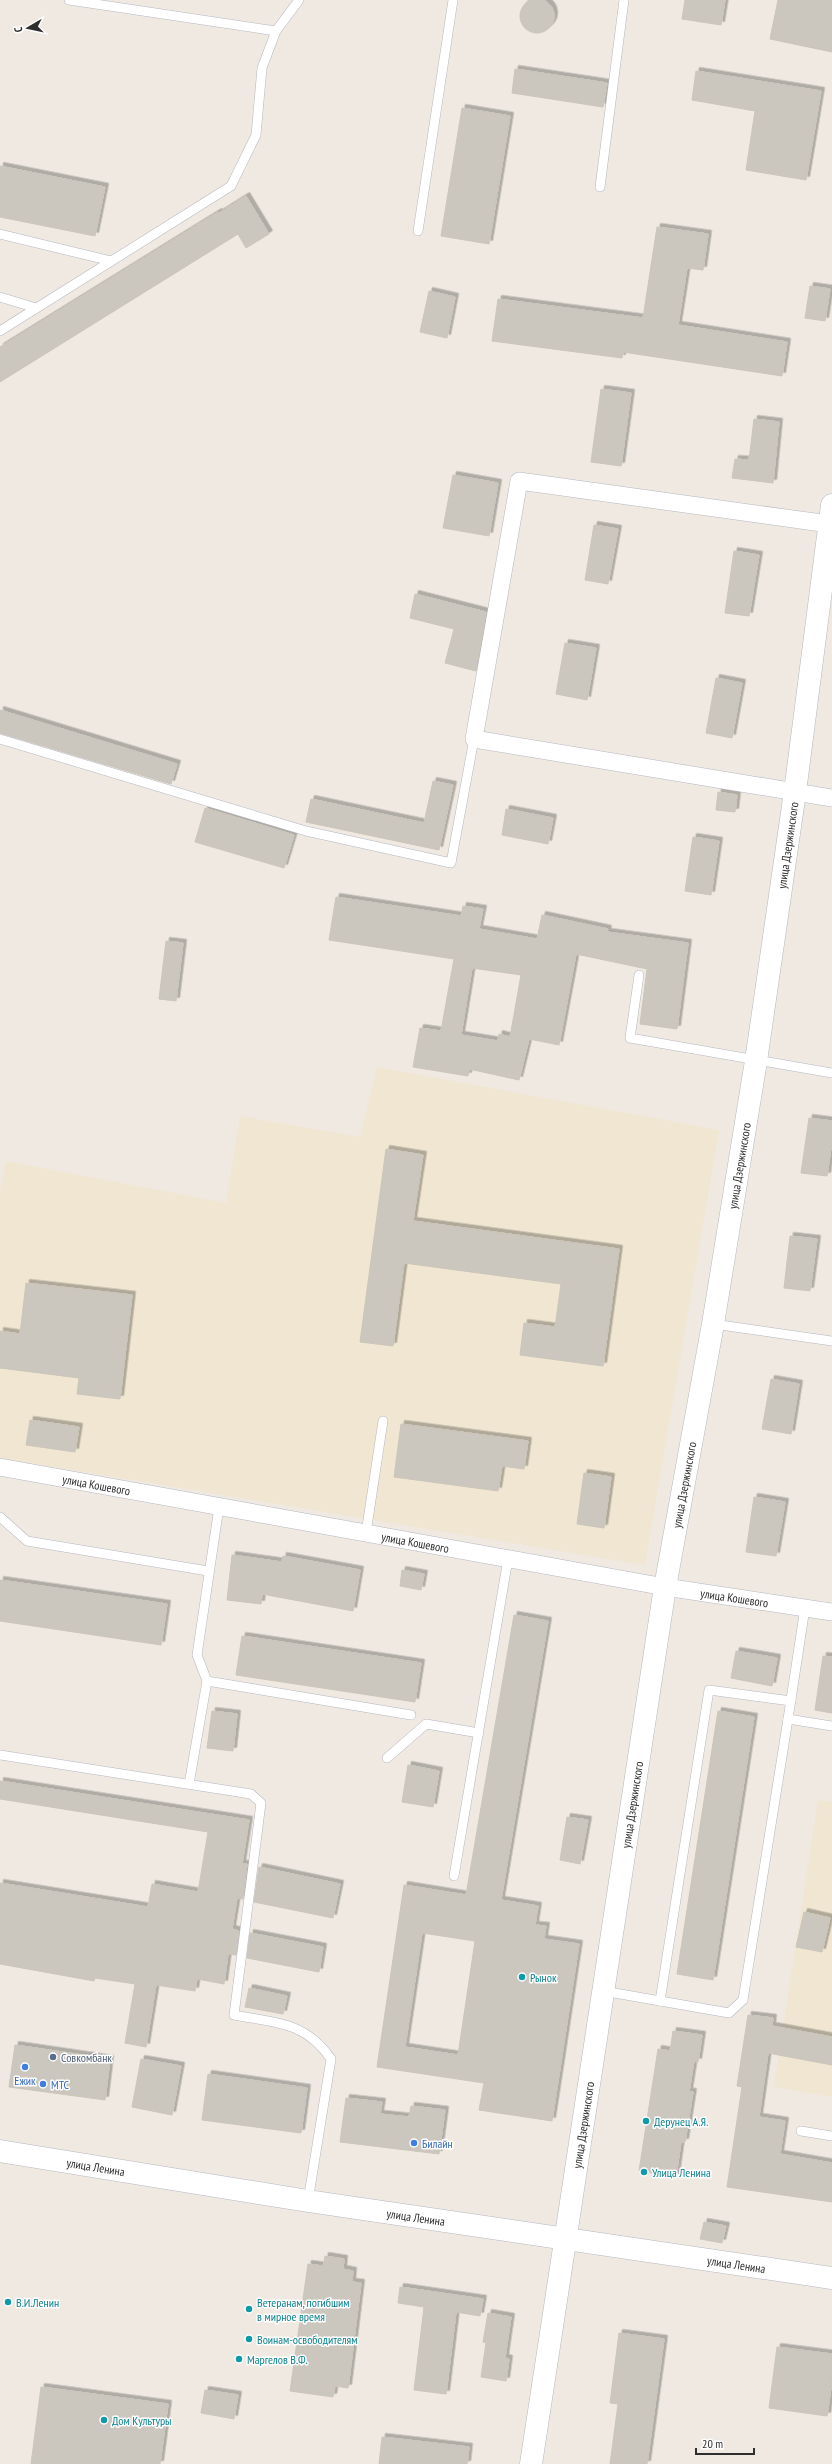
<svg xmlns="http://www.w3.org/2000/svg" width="832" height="2464" viewBox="0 0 832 2464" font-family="'PT Sans Narrow',sans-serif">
<defs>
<filter id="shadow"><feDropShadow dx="3.5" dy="-3.5" stdDeviation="0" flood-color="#0004"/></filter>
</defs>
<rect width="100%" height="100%" fill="#efe9e1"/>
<g fill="#f0e6d1">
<path d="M377,1067L719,1130L645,1565L0,1458V1191L6,1161L226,1203L240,1116L360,1137Z"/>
<path d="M818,1800L832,1802V2097L774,2087Z"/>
</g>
<g fill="#cbc7bf" stroke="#cbc5ba" fill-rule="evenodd" filter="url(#shadow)">
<circle cx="537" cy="16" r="17"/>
<path d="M685,0H725L721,25L682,19Z"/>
<path d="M778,0H832V52L770,39Z"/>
<path d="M515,69L607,83L603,107L512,93Z"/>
<path d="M696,71L821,91L806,180L746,170L755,111L692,100Z"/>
<path d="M462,108L510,116L489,244L441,236Z"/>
<path d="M0,166L105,187L95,236L0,217Z"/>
<path d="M246,196L269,234L246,248L238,234L0,382V347L218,212L219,213Z"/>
<path d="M657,227L708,234L703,270L687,268L678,325L787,342L782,376L623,352L622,358L492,341L498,299L643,318Z"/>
<path d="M810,286L830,289L825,321L805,318Z"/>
<path d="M429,291L455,297L447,338L420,332Z"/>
<path d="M601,389L631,393L621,466L591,462Z"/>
<path d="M754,419L779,422L773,483L732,478L735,459L749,460Z"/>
<path d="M453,475L498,483L489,536L443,528Z"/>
<path d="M594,525L618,529L608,584L585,580Z"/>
<path d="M734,551L759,555L749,616L725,613Z"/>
<path d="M415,594L486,612L476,671L445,663L454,629L410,618Z"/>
<path d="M565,643L596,648L587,700L556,694Z"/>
<path d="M716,678L742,683L732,738L706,733Z"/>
<path d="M0,710L177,764L171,784L0,733Z"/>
<path d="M433,781L453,785L439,850L306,822L311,799L424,823Z"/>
<path d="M718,792L737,795L735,812L716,810Z"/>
<path d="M205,808L294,835L284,868L195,842Z"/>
<path d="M506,809L553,818L548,844L502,835Z"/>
<path d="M693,837L719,841L711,895L685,891Z"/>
<path d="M336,897L461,916L463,906L483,909L479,929L537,939L542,915L608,929L607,932L688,943L677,1029L640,1024L647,969L576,954L559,1045L529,1039L519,1080L469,1069L468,1076L413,1067L420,1028L441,1031L454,959L329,940ZM472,968L521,975L510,1037L499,1034L498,1041L461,1035Z"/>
<path d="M166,941L183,943L176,1001L159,999Z"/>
<path d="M809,1118L832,1121V1141L827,1176L801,1173Z"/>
<path d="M386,1149L423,1155L413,1221L619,1249L603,1366L520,1355L524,1323L555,1327L561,1284L404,1263L393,1346L360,1342Z"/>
<path d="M790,1236L817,1239L810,1291L784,1288Z"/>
<path d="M26,1283L132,1295L120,1399L77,1394L79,1378L0,1368V1331L20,1334Z"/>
<path d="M771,1379L799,1384L791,1434L762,1429Z"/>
<path d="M30,1420L79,1427L75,1452L26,1445Z"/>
<path d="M401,1424L528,1441L524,1469L502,1466L498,1491L394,1477Z"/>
<path d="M584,1473L611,1477L604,1528L577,1524Z"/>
<path d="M754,1497L785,1502L776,1556L746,1552Z"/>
<path d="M232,1555L282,1562L283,1556L360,1570L353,1611L262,1594L261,1604L227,1600Z"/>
<path d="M402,1570L424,1574L421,1590L400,1586Z"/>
<path d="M0,1580L167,1604L161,1645L0,1621Z"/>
<path d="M514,1615L548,1621L501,1900L538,1906L535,1925L546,1926L544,1939L579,1944L552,2121L479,2110L484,2083L377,2067L404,1885L466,1895ZM422,1933L475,1941L458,2055L405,2047Z"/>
<path d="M242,1636L421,1663L415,1702L236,1675Z"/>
<path d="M736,1651L777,1658L772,1686L731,1678Z"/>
<path d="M823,1656L832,1657V1713L815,1710Z"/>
<path d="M212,1711L237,1714L233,1751L207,1748Z"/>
<path d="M718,1711L754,1717L713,1980L677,1974Z"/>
<path d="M408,1765L439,1771L433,1807L402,1802Z"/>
<path d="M0,1781L249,1820L242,1864H247L243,1899L237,1898L232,1929L239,1931L236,1955L228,1954L224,1984L197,1979L195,1991L156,1985L146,2047L125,2043L135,1984L95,1978L94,1981L0,1964V1883L148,1907L152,1884L198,1892L208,1832L0,1799Z"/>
<path d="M567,1817L588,1820L580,1864L560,1860Z"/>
<path d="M259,1867L340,1884L333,1918L254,1902Z"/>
<path d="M804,1912L830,1918L822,1952L796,1947Z"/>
<path d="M250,1933L323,1947L319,1972L247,1958Z"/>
<path d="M249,1988L287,1996L283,2014L245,2007Z"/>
<path d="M748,2015L773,2018L772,2026L832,2037V2065L768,2053L759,2117L785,2121L780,2154L832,2163V2202L727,2187L742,2087L737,2086Z"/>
<path d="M673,2031L702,2035L698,2062L694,2061L689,2092H693L685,2142H681L676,2177L639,2171L658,2049L670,2051Z"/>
<path d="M15,2045L110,2059L105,2100L9,2087Z"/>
<path d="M141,2059L181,2066L172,2115L132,2107Z"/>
<path d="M208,2074L307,2088L301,2133L202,2120Z"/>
<path d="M346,2098L382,2102L380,2114L409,2117L411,2106L445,2110L439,2154L340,2142Z"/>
<path d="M704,2222L726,2226L722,2243L700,2239Z"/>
<path d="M325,2256L344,2259L343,2269L353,2271L352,2282L361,2283L348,2388L335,2386L333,2397L290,2391L308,2264L323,2266Z"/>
<path d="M400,2287L483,2299L480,2316L456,2312L446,2394L414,2390L424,2307L398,2303Z"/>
<path d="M488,2313L511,2317L505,2358L509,2359L506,2381L481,2377L486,2343L483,2342Z"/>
<path d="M619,2333L664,2339L647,2464H610L618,2404L610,2403Z"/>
<path d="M777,2347L832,2354V2380L827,2416L769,2408Z"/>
<path d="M41,2387L168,2404L160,2464H31Z"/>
<path d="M205,2390L238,2395L234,2419L201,2413Z"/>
<path d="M382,2437L469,2447L467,2464H379Z"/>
</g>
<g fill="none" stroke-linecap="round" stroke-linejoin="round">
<g stroke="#b4b7c1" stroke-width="10">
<g id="service">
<path d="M69,0L276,31"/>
<path d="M600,187L624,0"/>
<path d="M418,231L453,0"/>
<path d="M0,234L111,261"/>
<path d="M0,297L36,308"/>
<path d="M0,331L231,186L256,135L262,68L276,31L299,0"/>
<path d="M0,739L306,831L451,863L474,739"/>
<path d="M639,975L630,1038L832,1073"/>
<path d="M713,1324L832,1341"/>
<path d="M0,1517L27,1541L208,1571"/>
<path d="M366,1533L383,1421"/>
<path d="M805,1608L788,1719L832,1726"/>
<path d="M207,1681L411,1715"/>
<path d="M0,1755L251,1794L261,1803L234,2015C275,2023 305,2021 331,2059L308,2201"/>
<path d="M387,1758L426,1724L479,1733"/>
<path d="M189,1784L207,1681L197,1655L219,1507"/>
<path d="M454,1876L508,1559"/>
<path d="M603,1991L729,2013L743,2000L788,1719"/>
<path d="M660,2001L709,1690L791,1701"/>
<path d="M801,2131L832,2136"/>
</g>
</g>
<g stroke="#b4b7c1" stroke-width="18">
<g id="minor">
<path d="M829,524L519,481L474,739L832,798"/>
<path id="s1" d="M0,1467L665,1587L832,1612"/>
</g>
</g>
<g stroke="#b4b7c1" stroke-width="23">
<g id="tertiary">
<path id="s2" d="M0,2151L308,2201L832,2278"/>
<path id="s3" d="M531,2464L665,1587L713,1324L756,1061L795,792L832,505"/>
</g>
</g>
<use href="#service" stroke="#fff" stroke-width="9"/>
<use href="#minor" stroke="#fff" stroke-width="17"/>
<use href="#tertiary" stroke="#fff" stroke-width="22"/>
</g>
<g fill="#0f9aa8" stroke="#fff" stroke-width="1.5">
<circle cx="522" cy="1977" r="4"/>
<circle cx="646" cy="2121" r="4"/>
<circle cx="644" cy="2172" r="4"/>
<circle cx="8" cy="2302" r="4"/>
<circle cx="249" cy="2309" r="4"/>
<circle cx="249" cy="2339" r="4"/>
<circle cx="239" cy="2359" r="4"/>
<circle cx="104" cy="2420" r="4"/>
</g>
<circle fill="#5c6f8a" stroke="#fff" stroke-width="1.5" cx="53" cy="2057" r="4"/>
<g fill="#3f7fe0" stroke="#fff" stroke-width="1.5">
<circle cx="25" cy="2067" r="4"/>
<circle cx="43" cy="2084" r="4"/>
<circle cx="414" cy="2143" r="4"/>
</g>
<g text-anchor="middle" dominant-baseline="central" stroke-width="3" stroke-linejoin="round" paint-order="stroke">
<g font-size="12" fill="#2e2e2e" stroke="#fff">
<text stroke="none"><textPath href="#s3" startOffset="1639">улица Дзержинского</textPath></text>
<text stroke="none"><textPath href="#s3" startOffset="1315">улица Дзержинского</textPath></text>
<text stroke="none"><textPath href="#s1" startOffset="98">улица Кошевого</textPath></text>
<text stroke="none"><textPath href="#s3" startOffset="991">улица Дзержинского</textPath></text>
<text stroke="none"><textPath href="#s1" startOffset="422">улица Кошевого</textPath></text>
<text stroke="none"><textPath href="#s1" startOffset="746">улица Кошевого</textPath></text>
<text stroke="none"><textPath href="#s3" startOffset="667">улица Дзержинского</textPath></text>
<text stroke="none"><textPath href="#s3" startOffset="343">улица Дзержинского</textPath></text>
<text stroke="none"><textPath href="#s2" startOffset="97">улица Ленина</textPath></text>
<text stroke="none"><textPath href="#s2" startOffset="421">улица Ленина</textPath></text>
<text stroke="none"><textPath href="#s2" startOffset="745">улица Ленина</textPath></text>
</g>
<g font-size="12" fill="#0d838f" stroke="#fff" text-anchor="start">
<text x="530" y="1977">Рынок</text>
<text x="654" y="2121">Дерунец А.Я.</text>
<text x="652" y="2172">Улица Ленина</text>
<text x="16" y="2302">В.И.Ленин</text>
<text x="257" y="2302">Ветеранам, погибшим<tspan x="257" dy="14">в мирное время</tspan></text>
<text x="257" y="2339">Воинам-освободителям</text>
<text x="247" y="2359">Маргелов В.Ф.</text>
<text x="112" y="2420">Дом Культуры</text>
</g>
<g font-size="12" fill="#4e5e75" stroke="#fff" text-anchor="start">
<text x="61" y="2057">Совкомбанк</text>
</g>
<g font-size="12" fill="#366cbe" stroke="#fff" text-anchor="start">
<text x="25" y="2080" text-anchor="middle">Ежик</text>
<text x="51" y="2084">МТС</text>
<text x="422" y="2143">Билайн</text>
</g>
</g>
<g transform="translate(28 28) rotate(261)" stroke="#ffffff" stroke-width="3" paint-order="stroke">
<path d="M0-3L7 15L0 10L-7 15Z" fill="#2e2e2e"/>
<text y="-6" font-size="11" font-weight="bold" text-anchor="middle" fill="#2e2e2e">С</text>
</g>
<path d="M696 2448v6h58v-6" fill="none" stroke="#2e2e2e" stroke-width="2"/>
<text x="702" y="2448" font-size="12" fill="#2e2e2e" stroke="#ffffff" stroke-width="3" paint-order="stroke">20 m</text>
</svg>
